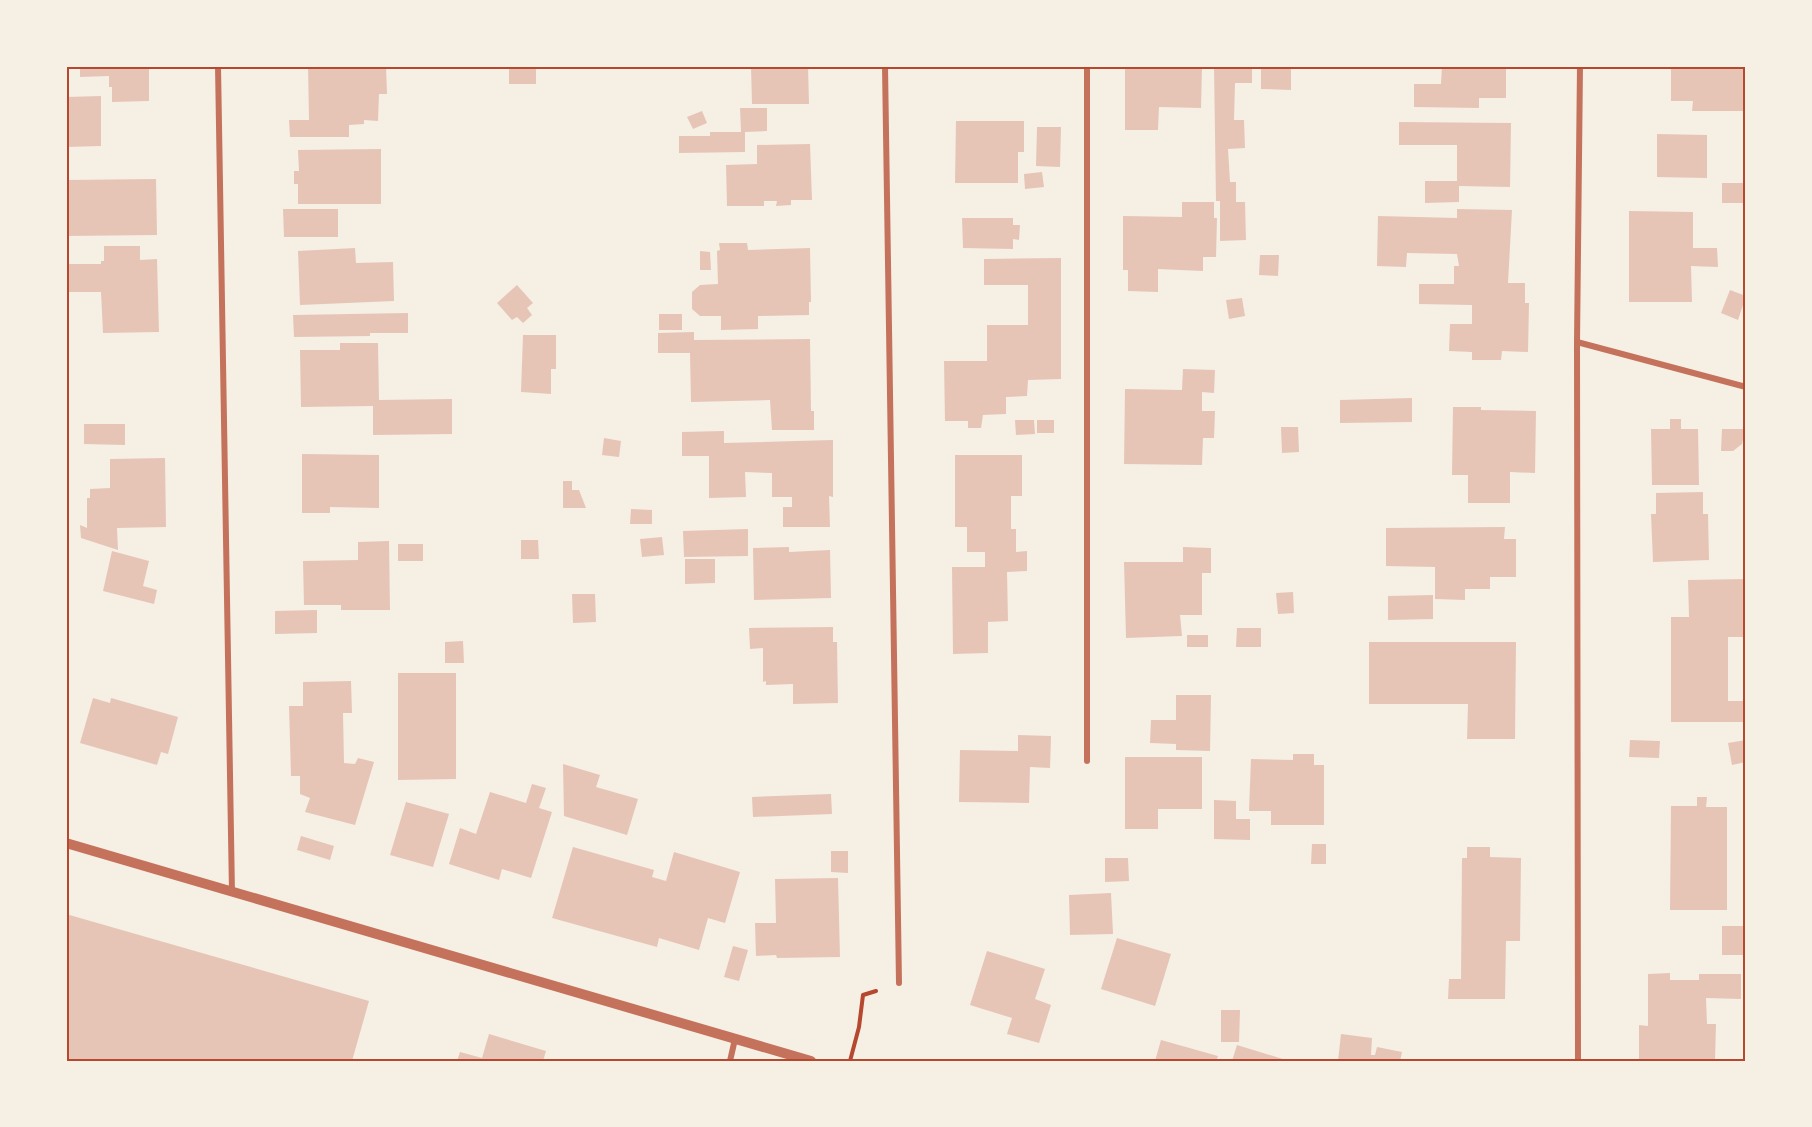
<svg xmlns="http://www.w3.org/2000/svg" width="1812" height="1127" viewBox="0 0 1812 1127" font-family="'Open Sans',sans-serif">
<rect width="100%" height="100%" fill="#f6efe4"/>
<g fill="#e6c5b7">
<path d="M80,66H149V101L112,102V87H109V76L80,77Z"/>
<path d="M308,66H386L387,94H379L378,121L364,120V124L349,125V137H290L289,120H309Z"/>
<rect x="509" y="66" width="27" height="18"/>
<path d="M751,66H808L809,104H752Z"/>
<path d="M1125,66H1202L1201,108L1159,107L1158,130H1125Z"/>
<path d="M1214,66H1252V83H1235L1234,120H1244L1245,148L1228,149L1230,182H1236V202H1245L1246,240L1220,241V201H1216Z"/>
<path d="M1442,66H1506V98H1479V108L1414,107V84H1441Z"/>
<path d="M1671,66H1746V111H1692L1693,101H1671Z"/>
<path d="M1261,67L1291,68V90L1261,89Z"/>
<path d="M101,96V146L66,147V97Z"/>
<path d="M740,108H767V131L745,132V152L679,153V136H710V132H741Z"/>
<path d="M702,111L707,123L693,129L687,117Z"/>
<path d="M956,121H1024V152H1018V183H955Z"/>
<path d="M1399,122L1511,123L1510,187L1459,186V202L1425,203V181H1457V145H1399Z"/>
<path d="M1037,127H1061L1060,167L1036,166Z"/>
<path d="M1657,134L1707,135V178L1657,177Z"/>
<path d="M810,144L812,200H791V205L776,206L777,201H764V206H727L726,165L757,164V145Z"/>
<path d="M381,149V204H298V184H294V171H299L298,150Z"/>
<path d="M1042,172L1044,187L1025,189L1024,174Z"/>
<path d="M156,179L157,235L66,236V180Z"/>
<rect x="1722" y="183" width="24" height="20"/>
<path d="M1182,202H1214V218H1217L1216,257H1203V271L1158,269V292L1128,291V270H1123V216L1182,217Z"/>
<path d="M283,209H338V237H284Z"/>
<path d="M1457,209L1512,210L1508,283H1525V303H1529L1528,352L1502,351L1501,360H1472V352L1449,351L1450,324H1472V305L1419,304V284H1454V266H1459L1457,254L1407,253L1406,267L1377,266L1378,216L1457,218Z"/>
<path d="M1629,211L1693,212V248H1717L1718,267L1691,266L1692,302H1629Z"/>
<path d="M962,218H1013V225H1020L1019,240L1013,239V249L963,248Z"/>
<path d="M719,243H747L748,250L810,248L811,302H809V315L758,316V329L721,330V316H700L692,309V292L700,285L718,284L717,251L720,250Z"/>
<path d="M104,246H140V260L157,259L159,332L103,333L101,292H66V264H101V261H104Z"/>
<path d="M355,248L356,263L393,262L394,301L300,305L298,251Z"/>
<path d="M700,251L710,252L711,270H700Z"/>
<path d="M1260,255H1279L1278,276L1259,275Z"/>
<path d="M1061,258V379L1028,380L1027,396L1006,397V414L983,415L981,428H968V421H945L944,361H987V325H1028V285H984V259Z"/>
<path d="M517,285L533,303L527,308L532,315L523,323L517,317L512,320L497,303Z"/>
<path d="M1730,290L1746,296L1738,320L1721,313Z"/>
<path d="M1242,298L1245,316L1229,319L1226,300Z"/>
<path d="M408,313V333H370V336L294,337L293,315Z"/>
<rect x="659" y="314" width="23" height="16"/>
<path d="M694,332V340L810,339L811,411H814V430H772L770,400L691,402L690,353H658V333Z"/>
<path d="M523,335H556V369H551V394L521,392Z"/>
<path d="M340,343H378L379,400L452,399V434L373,435V406L301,407L300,350H340Z"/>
<path d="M1183,369L1215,370L1214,393L1202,392V411H1215L1214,438H1203L1202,465L1124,464L1125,389L1182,390Z"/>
<path d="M1412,398V422L1340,423V400Z"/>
<path d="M1453,407H1481V410L1536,411L1535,473L1510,472V503H1468V475H1452Z"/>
<path d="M1670,419H1681V429H1698L1699,485H1652L1651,429H1670Z"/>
<path d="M1015,420H1034L1035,434L1016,435Z"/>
<rect x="1037" y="420" width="17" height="13"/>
<path d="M84,424H125V445L84,444Z"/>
<path d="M1281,427H1298L1299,452L1282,453Z"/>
<path d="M1722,429H1745L1742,444L1733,451H1721Z"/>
<path d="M724,431V443L833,440V497L829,496L830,527H783V507H792V497H772V473L745,472L746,497L709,498V456H682V432Z"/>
<path d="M604,438L621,441L619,457L602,455Z"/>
<path d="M302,454L379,455V508L330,507V513H302Z"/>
<path d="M955,455H1022V496H1011V529H1016V552L1027,551V571L1007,572L1008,621L988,622V653L953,654L952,567H985V552H967V527H955Z"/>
<path d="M165,458L166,527L117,528L118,550L81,538L80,525L87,528V498H90V489L110,488V459Z"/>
<path d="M563,481H572V490H579L586,508H563Z"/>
<path d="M1703,492V514H1708L1709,560L1653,562L1651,514H1656V493Z"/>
<path d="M631,509L652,510V524H630Z"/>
<path d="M1505,527L1504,539H1516V577H1490V589H1465V600L1435,599V567L1386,566V528Z"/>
<path d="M748,529V556L684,557L683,531Z"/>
<path d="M662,537L664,555L642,557L640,539Z"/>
<path d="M521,540H538L539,559H521Z"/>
<path d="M389,541L390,610H341V605H304L303,561L358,560V542Z"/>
<rect x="398" y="544" width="25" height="17"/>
<path d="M789,547V552L830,550L831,598L754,600L753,548Z"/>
<path d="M1183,547L1211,548V573H1202V615H1180L1182,636L1126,638L1124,562H1183Z"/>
<path d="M112,551L149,561L143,586L157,590L154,604L103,591Z"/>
<path d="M685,559H715V583L685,584Z"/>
<path d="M1746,579V637H1728V701H1746V722H1671V617H1689L1688,580Z"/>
<path d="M1293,592L1294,613L1278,614L1276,593Z"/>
<path d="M572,594H595L596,622L573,623Z"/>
<path d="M1433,595V619L1388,620V596Z"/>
<path d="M317,610V633L275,634V611Z"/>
<path d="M833,627V642H837L838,703L793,704V684L766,685V681L763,682V648L750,649L749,628Z"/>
<path d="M1237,628H1261V647H1236Z"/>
<rect x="1187" y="635" width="21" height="12"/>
<path d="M463,641L464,663H445V642Z"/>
<path d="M1369,642H1516L1515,739H1467L1468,704H1369Z"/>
<path d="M398,673H456V779L398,780Z"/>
<path d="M351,681L352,713H343L344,763L355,764L358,758L374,762L355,825L305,812L310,798L300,794V776H291L289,706H303V682Z"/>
<path d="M1176,695H1211L1210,751L1176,750V744L1150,743L1151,720H1176Z"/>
<path d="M93,698L110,703L111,698L178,717L168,754L161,752L157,765L80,743Z"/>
<path d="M1018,735L1051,736L1050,768L1030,767L1029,803L959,802L960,750L1018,751Z"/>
<path d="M1630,740L1660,741L1659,758L1629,757Z"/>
<path d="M1746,740V762L1732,765L1728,743Z"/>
<path d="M1293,754H1314V765H1324V825H1271V811H1249L1251,759L1293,760Z"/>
<path d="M1125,757H1202V809H1158V829H1125Z"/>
<path d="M563,764L600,775L596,787L638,799L627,835L564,816Z"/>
<path d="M532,784L546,788L539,808L552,812L531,878L502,869L499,880L449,864L460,828L476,834L490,792L526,803Z"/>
<path d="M831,794L832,814L753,817L752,797Z"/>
<path d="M1697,797H1707L1706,807H1727V910H1670L1671,806H1697Z"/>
<path d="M1214,800L1236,801V819H1250V840L1214,839Z"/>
<path d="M406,802L449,814L433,867L390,855Z"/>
<path d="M301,836L334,846L330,860L297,850Z"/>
<path d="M1312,844H1326V864H1311Z"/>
<path d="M573,847L654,870L652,877L666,881L674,852L740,872L725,923L708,918L699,950L659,938L657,947L552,918Z"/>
<path d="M1467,847H1490V857L1521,858L1520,941H1506L1505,999H1448L1449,979H1461L1462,858H1467Z"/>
<path d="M831,851H848V873L831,872Z"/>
<path d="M1105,858H1128L1129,881L1105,882Z"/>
<path d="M838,878L840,957L777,958L776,955L756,956L755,923H776L775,879Z"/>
<path d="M1111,893L1113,934L1070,935L1069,895Z"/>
<path d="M66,914L369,1001L352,1061H66Z"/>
<rect x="1722" y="926" width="24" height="29"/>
<path d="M1117,938L1171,954L1155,1006L1101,989Z"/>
<path d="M733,946L748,950L739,981L724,977Z"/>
<path d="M987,951L1045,969L1035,999L1051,1005L1039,1043L1007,1034L1012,1018L970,1005Z"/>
<path d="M1670,973V980H1699V974H1741V999L1706,998L1707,1024H1716L1715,1060L1639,1061V1025L1648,1026V974Z"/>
<path d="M1221,1010H1240L1239,1042H1221Z"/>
<path d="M489,1034L546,1051L543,1061H457L460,1052L482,1058Z"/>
<path d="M1341,1034L1372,1038L1371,1055H1375L1377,1047L1402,1052L1400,1061H1338Z"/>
<path d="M1161,1040L1218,1056L1216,1061H1155Z"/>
<path d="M1237,1045L1286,1060V1061H1232Z"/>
</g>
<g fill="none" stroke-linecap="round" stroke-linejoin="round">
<path stroke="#b5482f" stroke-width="4" d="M850,1061L859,1027L863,995L876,991"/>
<g stroke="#c5725c" stroke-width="6">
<path d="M218,66L232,893"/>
<path d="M885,66L899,983"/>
<path d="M1087,66V761"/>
<path d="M1577,342L1746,387"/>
<path d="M730,1061L735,1039"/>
<path d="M1578,1061L1577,342L1580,66"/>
</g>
<path stroke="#c5725c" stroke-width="10" d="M66,843L811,1061"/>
</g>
<rect width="1812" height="1127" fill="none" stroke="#f6efe4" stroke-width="135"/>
<rect x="68" y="68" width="1676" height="992" fill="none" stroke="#b5482f" stroke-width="2"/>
</svg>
